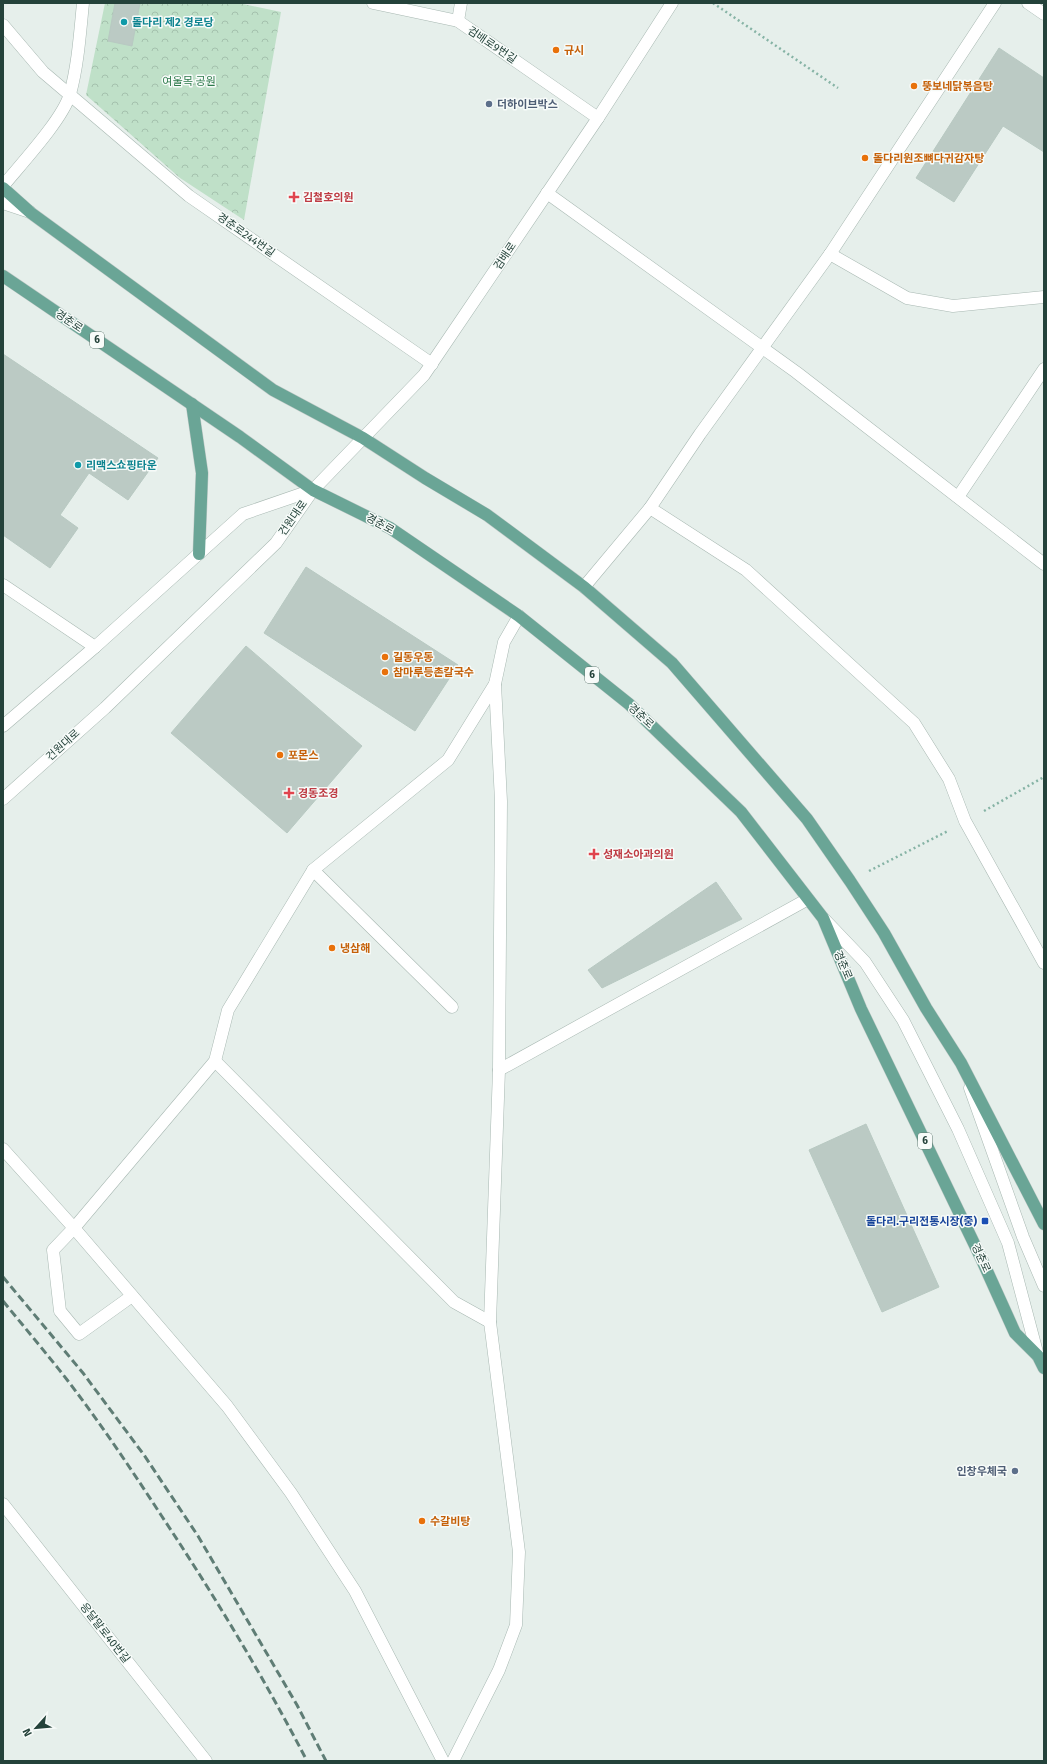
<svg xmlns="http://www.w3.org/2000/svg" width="1047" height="1764" viewBox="0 0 1047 1764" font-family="'Fira Sans','Noto Sans KR',sans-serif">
<defs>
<pattern id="forest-crowns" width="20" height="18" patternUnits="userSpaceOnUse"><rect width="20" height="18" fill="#bfe0c8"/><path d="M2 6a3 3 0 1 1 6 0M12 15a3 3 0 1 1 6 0" fill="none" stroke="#a4c1ad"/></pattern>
</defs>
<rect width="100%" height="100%" fill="#e6efeb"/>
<path fill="url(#forest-crowns)" d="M105,3H238L281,12L244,220L180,178L86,95Z"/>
<g fill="#bbcac4" stroke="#b8c9c2">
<path d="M115,3H140L132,46L108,41Z"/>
<path d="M999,48L1044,78V152L1003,126L954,202L916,178Z"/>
<path d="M3,354L158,458L128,500L89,473L60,515L78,528L50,568L3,535Z"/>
<path d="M306,567L458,665L415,731L264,633Z"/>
<path d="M246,646L362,746L287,833L171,733Z"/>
<path d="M716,882L742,919L602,988L588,970Z"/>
<path d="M866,1124L939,1287L882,1312L809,1150Z"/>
</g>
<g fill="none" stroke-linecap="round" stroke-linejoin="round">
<g stroke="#a8b8b2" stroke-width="13">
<g id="service">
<path d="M3,203L30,212"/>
<path d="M824,919L865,962L903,1020L958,1129L1008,1243L1038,1356"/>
<path d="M970,1088L1023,1237L1044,1286"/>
<path d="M74,1228L53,1250L60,1311L79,1334L132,1296"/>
</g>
</g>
<g stroke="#a8b8b2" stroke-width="13">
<g id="minor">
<path d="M373,3L458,21L598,118"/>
<path d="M1028,3L1044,14"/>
<path d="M458,21L461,3"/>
<path d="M3,25L43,72L189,196L432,364"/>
<path d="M3,186C21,164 63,119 70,94C78,65 80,33 83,3"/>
<path d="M547,193L796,372L1044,564"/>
<path d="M830,254L907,298L953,306L1044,297"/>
<path d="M958,497L1044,369"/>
<path d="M650,508L746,570L914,723L949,779L965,821L1044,963"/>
<path d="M3,585L95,647"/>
<path d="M584,587L650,508L700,434L830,254L995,3"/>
<path d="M313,870L452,1007"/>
<path d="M215,1061L454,1302L490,1322"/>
<path d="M499,1070L808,899"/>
<path d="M3,1149L74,1228L227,1406L291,1493L355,1591L443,1761"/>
<path d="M74,1228L215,1061L228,1010L313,870L448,760L495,684"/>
<path d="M3,1504L206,1761"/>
<path d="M453,1761L499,1670L516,1625L519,1552L490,1322L499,1070L501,801L495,684L504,642L519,616"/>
</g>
</g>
<g stroke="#a8b8b2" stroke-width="13">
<g id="tertiary">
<path d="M3,726L95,647L243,514L313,490"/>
<path d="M3,799L105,708L276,543L313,490L424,375L598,118L672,3"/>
</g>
</g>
<g stroke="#c2cac8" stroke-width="13">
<g id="primary">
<path d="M3,188L31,213L273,390L363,438L425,478L487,515L584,587L672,663L807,819L850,881L884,933L926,1008L961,1063L1044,1224"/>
<path d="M3,276L240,437L313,490L390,528L519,616L629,704L741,812L823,918L861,1009L982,1260L1015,1333L1038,1356L1044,1368"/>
<path d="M192,404L202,473L199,554"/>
</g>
</g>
<g stroke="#86b3a5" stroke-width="2.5" stroke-dasharray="2 3" stroke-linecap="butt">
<path d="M713,3L838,88"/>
<path d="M984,811L1044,777"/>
<path d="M869,871L948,831"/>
</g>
<use href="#service" stroke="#fff" stroke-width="12"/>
<use href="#minor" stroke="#fff" stroke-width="12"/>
<use href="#tertiary" stroke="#fff" stroke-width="12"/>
<use href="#primary" stroke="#6aa596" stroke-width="12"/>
<g stroke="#5f7d75" stroke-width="3" stroke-dasharray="8 4" stroke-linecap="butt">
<path d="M3,1277L83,1373L144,1455L198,1536L297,1705L326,1761"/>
<path d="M3,1301C25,1328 47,1354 68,1381C101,1424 131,1469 161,1515C214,1595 263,1676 307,1761"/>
</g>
</g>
<g fill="#0f9aa8" stroke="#f7fbf9" stroke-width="1.5">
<circle cx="124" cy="22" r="4"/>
<circle cx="78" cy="465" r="4"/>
</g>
<g fill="#e8710a" stroke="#f7fbf9" stroke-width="1.5">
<circle cx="556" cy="50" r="4"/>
<circle cx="914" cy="86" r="4"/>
<circle cx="865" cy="158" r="4"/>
<circle cx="385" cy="657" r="4"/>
<circle cx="385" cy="672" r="4"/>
<circle cx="280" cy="755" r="4"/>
<circle cx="332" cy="948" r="4"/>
<circle cx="422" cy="1521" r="4"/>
</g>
<g fill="#5c6f8a" stroke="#f7fbf9" stroke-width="1.5">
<circle cx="489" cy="104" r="4"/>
<circle cx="1015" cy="1471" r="4"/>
</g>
<g fill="#e0444e" stroke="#f7fbf9" stroke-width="1.5">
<path d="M292 191h4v4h4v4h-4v4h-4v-4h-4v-4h4z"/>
<path d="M287 787h4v4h4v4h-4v4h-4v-4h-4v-4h4z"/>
<path d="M592 848h4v4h4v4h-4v4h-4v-4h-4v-4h4z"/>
</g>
<rect fill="#1a4fb4" stroke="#f7fbf9" stroke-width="1.5" x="981" y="1217" width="8" height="8" rx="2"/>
<g text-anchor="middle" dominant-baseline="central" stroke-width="3" stroke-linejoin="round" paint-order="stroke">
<g fill="#f7fbf9" stroke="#637a73" stroke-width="1">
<rect x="90" y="332" width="14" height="16" rx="3"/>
<rect x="585" y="667" width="14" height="16" rx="3"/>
<rect x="918" y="1133" width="14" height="16" rx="3"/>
</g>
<g font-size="10" font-weight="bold" fill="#24423a">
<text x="97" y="340">6</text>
<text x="592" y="675">6</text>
<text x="925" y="1141">6</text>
</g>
<g font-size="11" font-weight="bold" fill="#0d838f" stroke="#f7fbf9" text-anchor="start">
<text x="132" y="22">돌다리 제2 경로당</text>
<text x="86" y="465">리맥스쇼핑타운</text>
</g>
<g font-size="11" fill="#24423a" stroke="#f7fbf9">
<text transform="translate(492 45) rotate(34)">검배로9번길</text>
<text transform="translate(246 235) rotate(35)">경춘로244번길</text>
<text transform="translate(505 256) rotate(-56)">검배로</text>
<text transform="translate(69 321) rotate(34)">경춘로</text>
<text transform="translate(293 518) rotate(-55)">건원대로</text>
<text transform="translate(380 524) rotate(29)">경춘로</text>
<text transform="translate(641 716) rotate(43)">경춘로</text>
<text transform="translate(63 745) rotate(-42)">건원대로</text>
<text transform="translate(843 965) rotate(67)">경춘로</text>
<text transform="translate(981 1258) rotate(65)">경춘로</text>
<text transform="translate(105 1633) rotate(52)">응달말로40번길</text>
</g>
<g font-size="11" font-weight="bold" fill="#c56008" stroke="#f7fbf9" text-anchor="start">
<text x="564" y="50">규시</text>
<text x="922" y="86">뚱보네닭볶음탕</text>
<text x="873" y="158">돌다리원조뼈다귀감자탕</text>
<text x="393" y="657">길동우동</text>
<text x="393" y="672">참마루등촌칼국수</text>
<text x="288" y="755">포몬스</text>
<text x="340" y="948">냉삼해</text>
<text x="430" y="1521">수갈비탕</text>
</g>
<g font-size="11" fill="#2d7a4b" stroke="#f7fbf9">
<text x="189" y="81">여울목 공원</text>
</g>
<g font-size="11" font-weight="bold" fill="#4e5e75" stroke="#f7fbf9" text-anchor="start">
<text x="497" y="104">더하이브박스</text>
<text x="1007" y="1471" text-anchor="end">인창우체국</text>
</g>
<g font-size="11" font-weight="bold" fill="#be3a42" stroke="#f7fbf9" text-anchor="start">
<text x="303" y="197">김철호의원</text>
<text x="298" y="793">경동조경</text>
<text x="603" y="854">성재소아과의원</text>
</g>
<g font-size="11" font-weight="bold" fill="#164399" stroke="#f7fbf9" text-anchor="end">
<text x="977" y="1221">돌다리.구리전통시장(중)</text>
</g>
</g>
<rect width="1047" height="1764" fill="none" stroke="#24423a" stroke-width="8"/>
<g transform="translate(36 1728) rotate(243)" stroke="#f7fbf9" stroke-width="3" paint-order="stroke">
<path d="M0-3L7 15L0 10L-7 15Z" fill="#24423a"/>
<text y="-6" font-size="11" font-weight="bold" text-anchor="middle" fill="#24423a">N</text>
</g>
</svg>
